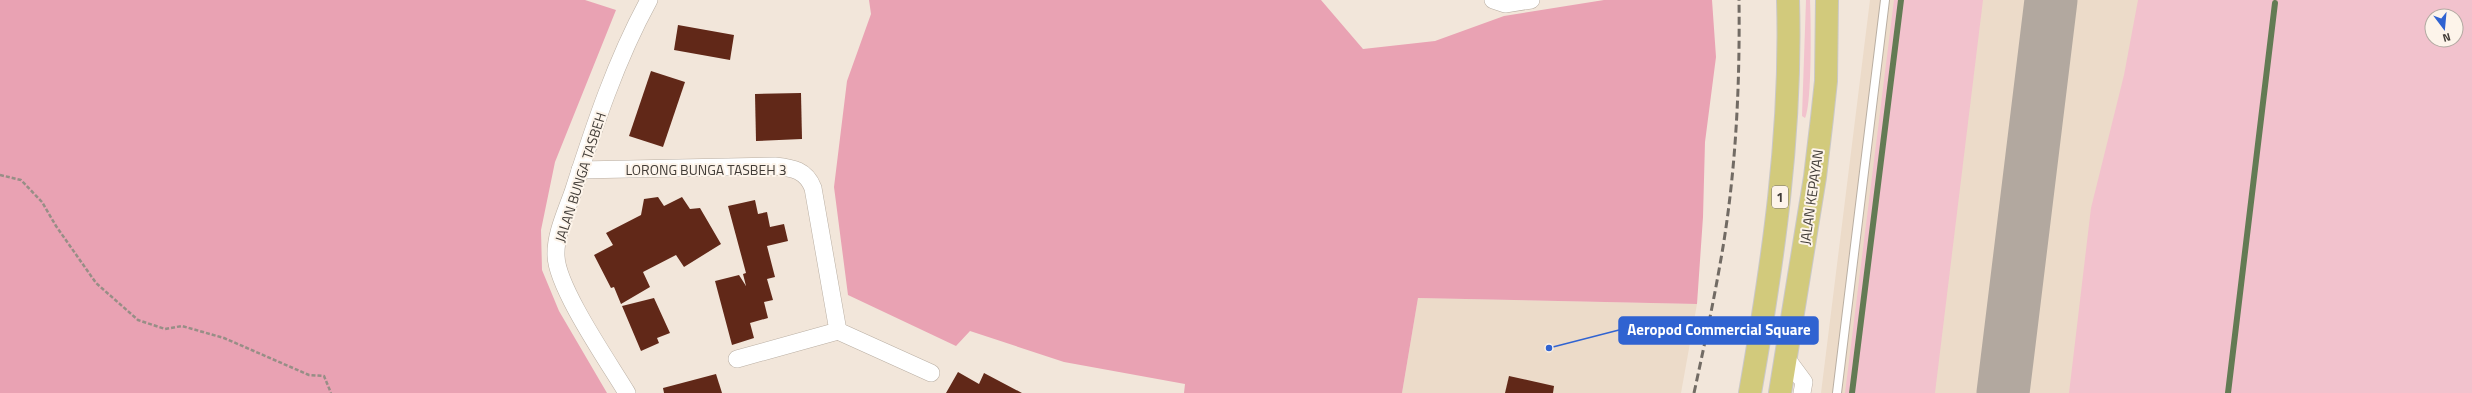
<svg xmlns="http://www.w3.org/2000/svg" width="2472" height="393" viewBox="0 0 2472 393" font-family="'Titillium Web',sans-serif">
<rect width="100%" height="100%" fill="#f2e6da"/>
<g fill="#ecdbc9" fill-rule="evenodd">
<path d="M1870,0H2472V393H1821ZM2432,16H2456V40H2432Z"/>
<path d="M1418,298L1697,304L1681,393H1402Z"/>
</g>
<g fill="#f2c2cd" fill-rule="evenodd">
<path d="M1806,0H1810C1811,21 1812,103 1805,118L1802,116Z"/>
<path d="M1894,0H1983L1935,393H1845Z"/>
<path d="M2138,0H2472V393H2069L2091,208L2124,75ZM2432,16H2456V40H2432Z"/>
</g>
<g fill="#e9a2b3">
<path d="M0,0H585L616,10L555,162L541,230L542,270L559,311L607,393H0Z"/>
<path d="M869,0H1321L1363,49L1435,41L1504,16L1604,0H1712L1716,57L1705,142L1703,217L1697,304L1418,298L1402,393H1184L1185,384L1064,362L970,331L956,346L848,295L834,187L847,81L871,14Z"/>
</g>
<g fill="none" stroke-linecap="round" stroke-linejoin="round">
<g stroke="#637b54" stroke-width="6">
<path d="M1852,393L1901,0"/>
<path d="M2228,393L2275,3"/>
</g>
<path stroke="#b2a89f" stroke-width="53" d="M2003,393L2051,0"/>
</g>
<g fill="#612818">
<path d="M678,25L734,35L730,60L674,50Z"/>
<path d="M651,71L685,82L663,147L629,136Z"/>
<path d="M801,93L802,139L756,141L755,94Z"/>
<path d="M658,197L664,206L682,197L690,209L700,208L721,244L684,267L676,255L643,272L650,287L621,304L614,287L611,288L594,255L613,245L606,233L641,215L644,199Z"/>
<path d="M755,200L758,214L767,212L770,227L784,224L788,241L767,246L775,277L767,279L773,300L764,302L768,318L750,323L754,338L732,345L715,281L739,275L746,286L743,274L746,273L728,206Z"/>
<path d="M654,298L670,333L657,338L659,343L641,351L622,306Z"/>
<path d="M958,372L979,384L984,373L1022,393H946Z"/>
<path d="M716,374L722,393H664L663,388Z"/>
<path d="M1509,376L1554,386L1553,393H1505Z"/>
</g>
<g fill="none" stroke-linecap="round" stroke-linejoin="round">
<g stroke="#b9aea2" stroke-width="10">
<path id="service" d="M1837,393L1885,0"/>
</g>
<g stroke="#b9aea2" stroke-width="18">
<g id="minor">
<path d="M1493,0L1505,4L1531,0"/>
<path d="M580,170L775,166C793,168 806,170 813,188L838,331L737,359"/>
<path d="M838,331L931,373"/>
<path d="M1787,359L1804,382L1802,393"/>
<path d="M627,393C609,363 557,288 556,256C555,235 566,212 573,192C594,127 616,60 649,0"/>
</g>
</g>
<g stroke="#cac8c7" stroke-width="24">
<g id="trunk">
<path d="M1750,393C1773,262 1792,133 1788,0"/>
<path d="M1780,393L1815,177L1822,118L1826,81L1827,0"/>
</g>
</g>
<path stroke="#978e86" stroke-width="2.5" stroke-dasharray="4 2" stroke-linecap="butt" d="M0,175L21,180L42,202L56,226L96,283L138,320L165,329L182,326L224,338L309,375L324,376L331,393"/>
<use href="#service" stroke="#fff" stroke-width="8"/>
<use href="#minor" stroke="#fff" stroke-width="17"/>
<use href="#trunk" stroke="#d2ca7c" stroke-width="22"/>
<path stroke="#726b64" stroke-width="3" stroke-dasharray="8 4" stroke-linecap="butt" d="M1694,393C1704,347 1714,300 1722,253C1736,170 1740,85 1739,0"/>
</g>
<g text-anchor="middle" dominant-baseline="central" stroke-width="4" stroke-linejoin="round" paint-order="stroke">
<rect fill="#fdf4ea" stroke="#79736d" stroke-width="1" x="1772" y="186" width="16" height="22" rx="3"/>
<g font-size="13" font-weight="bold" fill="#413c37">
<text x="1780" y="197">1</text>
</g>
<g font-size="14" fill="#413c37" stroke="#fdf4ea">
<text x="706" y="169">LORONG BUNGA TASBEH 3</text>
<text transform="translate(580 177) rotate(-72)">JALAN BUNGA TASBEH</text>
<text transform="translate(1811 197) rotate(-82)">JALAN KEPAYAN</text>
</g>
</g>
<path fill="none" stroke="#3063d1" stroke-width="1.5" d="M1549 348L1619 330"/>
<circle fill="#3063d1" stroke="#fdf4ea" stroke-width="1.5" cx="1549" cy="348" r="4"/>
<rect fill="#3063d1" stroke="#3063d1" stroke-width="1.5" x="1619" y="317" width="199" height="27" rx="4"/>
<g font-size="15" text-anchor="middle" font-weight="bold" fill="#fff">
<text x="1719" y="335">Aeropod Commercial Square</text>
</g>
<g transform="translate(2444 28) rotate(164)"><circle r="19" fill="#fdf4ea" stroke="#b2aaa2"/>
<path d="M0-3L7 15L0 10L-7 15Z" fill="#3063d1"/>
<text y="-6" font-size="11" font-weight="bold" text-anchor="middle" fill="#413c37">N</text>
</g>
</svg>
